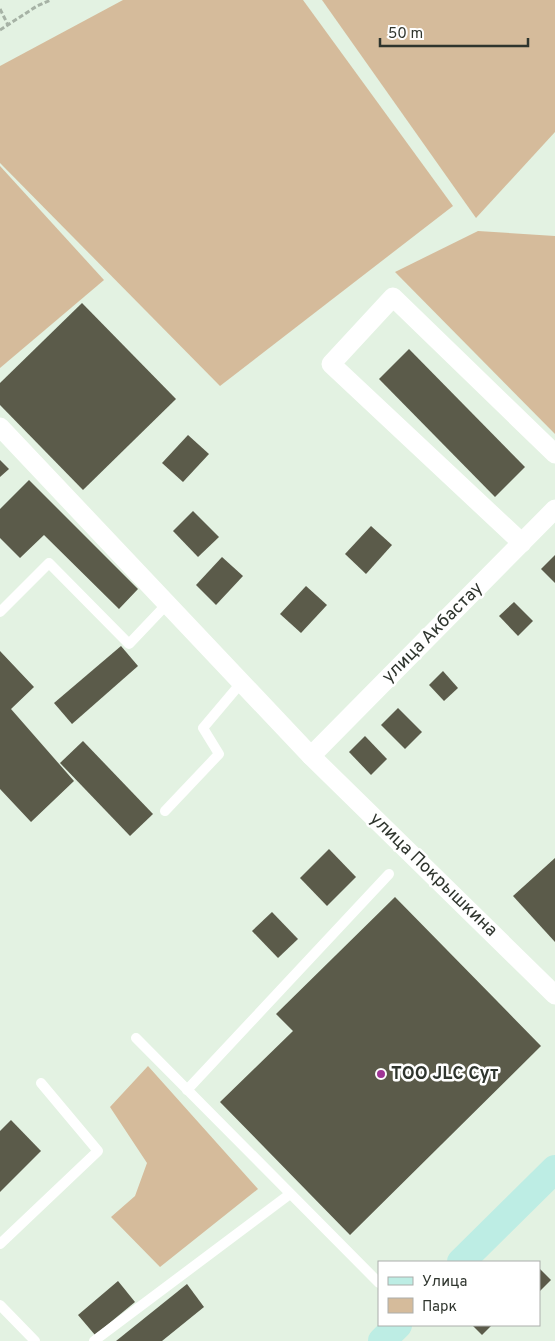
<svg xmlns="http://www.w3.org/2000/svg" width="555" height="1341" viewBox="0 0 555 1341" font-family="Overpass,sans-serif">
<rect width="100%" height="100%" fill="#e3f2e2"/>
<g fill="#d5bb9b">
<path d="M123,0H303L453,206L220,386L0,163V66Z"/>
<path d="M322,0H555V132L476,218Z"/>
<path d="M0,166L104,280L0,368Z"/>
<path d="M478,231L555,236V434L395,272Z"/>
<path d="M148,1066L258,1189L160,1267L111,1217L135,1196L147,1163L110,1107Z"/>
</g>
<g fill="#5b5b4a">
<path d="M82,303L176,399L83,490L0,405V383Z"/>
<path d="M409,349L525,467L495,497L379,379Z"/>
<path d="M188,435L209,454L183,482L162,463Z"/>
<path d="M0,460L9,469L0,477Z"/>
<path d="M29,480L138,589L119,609L44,535L20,558L0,538V509Z"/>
<path d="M193,511L219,537L198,557L173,531Z"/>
<path d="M371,526L392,545L366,574L345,554Z"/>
<path d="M555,555V583L541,569Z"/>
<path d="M222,557L243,576L216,605L196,585Z"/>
<path d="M306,586L327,605L301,633L280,614Z"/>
<path d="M514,602L533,621L518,636L499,616Z"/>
<path d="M121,646L138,666L72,724L54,703Z"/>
<path d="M0,651L34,687L11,709L74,781L31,822L0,789Z"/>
<path d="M443,671L458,688L444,701L429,685Z"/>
<path d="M398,708L422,732L405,749L381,725Z"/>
<path d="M365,736L387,759L371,775L349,752Z"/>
<path d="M83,741L153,814L130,836L60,763Z"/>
<path d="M329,849L356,877L327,906L300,878Z"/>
<path d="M555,858V942L513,896Z"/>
<path d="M395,897L541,1046L350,1235L220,1102L293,1031L276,1014Z"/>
<path d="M272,912L298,939L278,958L252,931Z"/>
<path d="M11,1120L41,1151L0,1192V1131Z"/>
<path d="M539,1268L551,1280L539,1292Z"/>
<path d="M118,1281L135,1302L95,1335L78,1315Z"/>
<path d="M187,1284L204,1307L162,1341H116Z"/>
<path d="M472,1325H492L482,1335Z"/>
</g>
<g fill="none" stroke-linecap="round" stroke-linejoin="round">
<g stroke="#a6b2a5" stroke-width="3" stroke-dasharray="5 2.5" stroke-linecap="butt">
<path d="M0,9L8,25"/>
<path d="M0,30L37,6L51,0"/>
</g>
<g stroke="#fff" stroke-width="10">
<path d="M0,612L49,563L129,644L167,604"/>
<path d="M165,811L219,754L203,728L241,683"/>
<path d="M136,1038L379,1283"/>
<path d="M187,1090L389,874"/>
<path d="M0,1244L98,1151L41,1083"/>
<path d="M0,1305L35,1341"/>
<path d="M94,1341L290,1194"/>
</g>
<g stroke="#fff" stroke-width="19">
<path d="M0,427L311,756L555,995"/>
<path d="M522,543L331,364L393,297L555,454"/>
<path d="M311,756L555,509"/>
</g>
<g stroke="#bdede4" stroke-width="28">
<path d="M461,1262L555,1169"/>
<path d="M382,1341L398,1325"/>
</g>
</g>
<circle fill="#9f3596" stroke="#fff" stroke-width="2" cx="381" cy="1074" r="5"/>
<g text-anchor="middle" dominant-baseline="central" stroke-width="5" stroke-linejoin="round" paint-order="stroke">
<g font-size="18" fill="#2f352e" stroke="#fff">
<text transform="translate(433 633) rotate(-45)">улица Акбастау</text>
<text transform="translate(433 875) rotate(44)">улица Покрышкина</text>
</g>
<g font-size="18" font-weight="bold" fill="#2f352e" stroke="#fff" text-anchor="start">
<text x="391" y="1074">ТОО JLC Сут</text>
</g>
</g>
<rect x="378" y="1261" width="162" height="65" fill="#ffffff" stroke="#acaeab"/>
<rect x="388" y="1277" width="25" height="8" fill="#bdede4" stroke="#acaeab"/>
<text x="422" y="1286" font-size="15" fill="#2f352e">Улица</text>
<rect x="388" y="1298" width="25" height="15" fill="#d5bb9b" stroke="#acaeab"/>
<text x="422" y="1311" font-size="15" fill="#2f352e">Парк</text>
<path d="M380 38v8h148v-8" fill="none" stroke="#2f352e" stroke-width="2.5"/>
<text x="388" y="38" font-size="15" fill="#2f352e" stroke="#ffffff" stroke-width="4" paint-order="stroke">50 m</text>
</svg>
